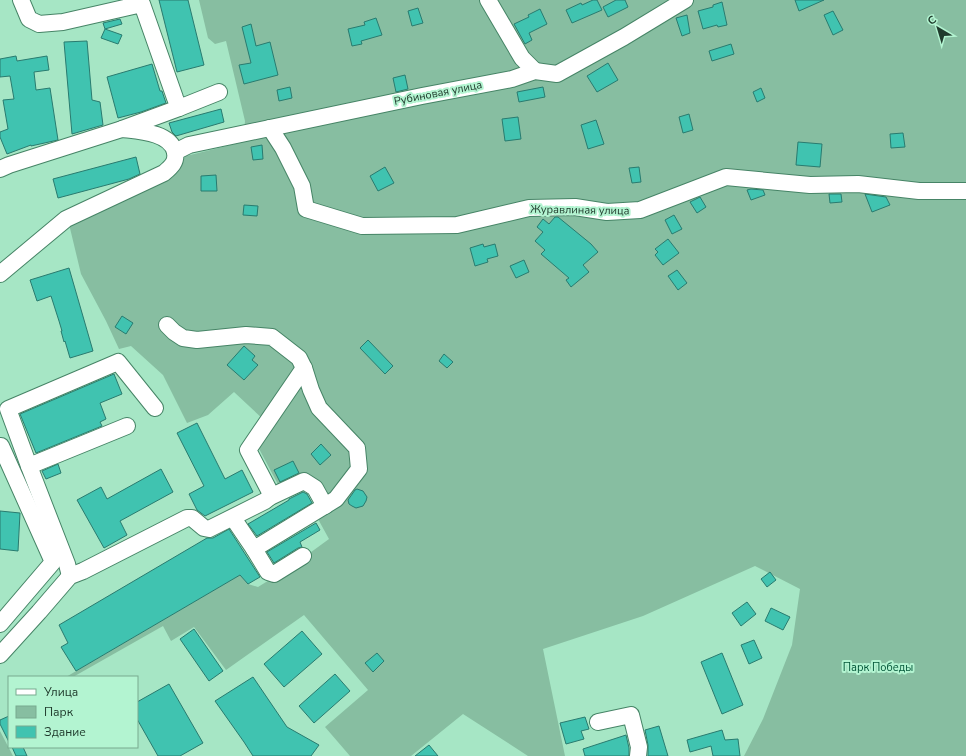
<svg xmlns="http://www.w3.org/2000/svg" width="966" height="756" viewBox="0 0 966 756" font-family="'Nunito Sans',sans-serif">
<rect width="100%" height="100%" fill="#a6e6c5"/>
<g fill="#87bea1">
<path d="M199,0H966V756H744L763,719L792,645L800,589L755,566L643,616L543,649L565,756H528L463,714L411,756H350L325,727L368,690L304,615L226,670L194,627L171,641L163,626L73,677H66L240,575L248,584L258,587L292,566L329,539L318,519L361,468L323,407L307,364L264,420L234,392L208,415L187,423L163,375L131,346L119,349L106,321L81,274L69,224L178,165L186,156L243,142L245,121L226,41L215,44L208,38Z"/>
<path d="M303,379L352,449L354,470L326,499L310,475L281,490L257,445Z"/>
<path d="M0,731L13,756H0Z"/>
</g>
<g fill="#40c3b0" stroke="#297b6f">
<path d="M159,0H188L204,65L177,72Z"/>
<path d="M593,0H597L602,10L572,23L566,10L581,3L582,5Z"/>
<path d="M616,0H625L628,7L608,17L603,7Z"/>
<path d="M795,0H824L799,11Z"/>
<path d="M722,2L727,25L718,27L717,25L703,29L698,11L713,7V5Z"/>
<path d="M418,8L423,23L412,26L408,11Z"/>
<path d="M540,9L547,24L529,33L532,40L525,44L514,24L529,17L528,15Z"/>
<path d="M833,11L843,30L833,35L824,15Z"/>
<path d="M687,15L690,33L682,36L676,18Z"/>
<path d="M376,18L382,35L361,41L362,44L352,46L348,29L365,25L364,22Z"/>
<path d="M120,19L122,24L105,29L103,23Z"/>
<path d="M251,24L256,46L270,42L278,75L244,84L239,65L251,63L242,27Z"/>
<path d="M105,29L122,35L118,44L101,38Z"/>
<path d="M87,41L92,100L100,102L103,125L72,134L64,42Z"/>
<path d="M731,44L734,54L712,61L709,51Z"/>
<path d="M16,56L17,61L47,56L49,70L34,72L36,90L50,88L58,140L31,146V145L7,154L0,137V132L8,129L3,100L14,99L10,76L0,77V59Z"/>
<path d="M608,63L618,80L597,92L587,76Z"/>
<path d="M152,64L160,91H162L166,103L141,112L118,118L107,77Z"/>
<path d="M405,75L408,89L396,92L393,78Z"/>
<path d="M290,87L292,98L279,101L277,90Z"/>
<path d="M543,87L545,97L519,102L517,92Z"/>
<path d="M761,88L765,98L757,102L753,92Z"/>
<path d="M221,109L224,122L176,136L172,132L169,123Z"/>
<path d="M689,114L693,130L683,133L679,117Z"/>
<path d="M518,117L521,139L505,141L502,119Z"/>
<path d="M596,120L604,144L588,149L581,125Z"/>
<path d="M903,133L905,147L891,148L890,134Z"/>
<path d="M798,142L822,144L820,167L796,165Z"/>
<path d="M262,145L263,159L253,160L251,147Z"/>
<path d="M136,157L140,174L129,179L58,198L53,179Z"/>
<path d="M385,167L394,183L378,191L370,176Z"/>
<path d="M639,167L641,182L632,183L629,168Z"/>
<path d="M216,175L217,191H201V176Z"/>
<path d="M751,189L763,190L765,195L751,200L747,190Z"/>
<path d="M829,194H841L842,202L830,203Z"/>
<path d="M865,194L886,197L890,205L872,212Z"/>
<path d="M700,197L706,207L697,213L690,202Z"/>
<path d="M244,205L258,206L257,216L243,215Z"/>
<path d="M674,215L682,229L672,234L665,220Z"/>
<path d="M555,217H558L591,244L598,252L583,265L589,272L571,287L566,280L569,278L541,254L545,250L535,241L543,232L537,227L543,219L549,224Z"/>
<path d="M668,239L679,253L663,265L655,255L658,252L655,249Z"/>
<path d="M483,244L484,247L495,244L498,256L487,259L488,262L475,266L470,248Z"/>
<path d="M524,260L529,272L516,278L510,266Z"/>
<path d="M69,268L93,351L70,358L65,341L64,342L61,331H62L59,321L51,296L37,301L30,280Z"/>
<path d="M677,270L687,283L678,290L668,276Z"/>
<path d="M122,316L133,323L126,334L115,327Z"/>
<path d="M368,340L393,366L385,374L360,348Z"/>
<path d="M244,346L255,356L252,360L258,365L244,380L227,365Z"/>
<path d="M444,354L453,362L447,368L439,361Z"/>
<path d="M114,374L122,394L100,403L106,419L100,422L102,426L36,453L20,414Z"/>
<path d="M197,423L225,479L242,470L253,492L205,516L197,510L189,494L204,486L177,433Z"/>
<path d="M321,444L331,455L320,465L311,454Z"/>
<path d="M293,461L299,473L280,482L274,470Z"/>
<path d="M58,464L61,473L46,479L42,471Z"/>
<path d="M161,469L173,492L120,521L127,535L104,548L77,500L101,487L107,499Z"/>
<path d="M357,489L363,491L367,497L366,501L363,506L356,508L352,506L349,504L348,500L355,490Z"/>
<path d="M303,492L307,494L312,503L257,536L248,524L289,500V499Z"/>
<path d="M0,511L20,513L18,551L0,549Z"/>
<path d="M316,523L320,530L300,542L302,547L298,548L274,563L267,552Z"/>
<path d="M229,529L260,577L248,584L240,575L76,671L61,647L68,643L59,625L207,538H213Z"/>
<path d="M770,572L776,580L767,587L761,579Z"/>
<path d="M747,602L756,614L741,626L732,613Z"/>
<path d="M771,608L790,617L783,630L765,621Z"/>
<path d="M194,629L223,671L209,681L180,639Z"/>
<path d="M302,631L322,654L284,687L264,664Z"/>
<path d="M754,640L762,658L749,664L741,645Z"/>
<path d="M377,653L384,661L373,672L365,663Z"/>
<path d="M722,653L743,705L722,714L701,662Z"/>
<path d="M335,674L350,691L314,723L299,706Z"/>
<path d="M253,677L287,727L319,745L311,756H253L244,742L215,701Z"/>
<path d="M169,684L203,743L180,756H158L137,719V702Z"/>
<path d="M9,716V742L0,724V720Z"/>
<path d="M585,717L589,729L581,731L584,739L566,744L560,723Z"/>
<path d="M659,726L668,756H648V745L645,730Z"/>
<path d="M722,730L725,740L738,739L740,756H713L711,746L690,752L687,740Z"/>
<path d="M626,735L629,748V756H585L583,749Z"/>
<path d="M429,745L438,756H415Z"/>
<path d="M12,747H23L27,756H16Z"/>
</g>
<g fill="none" stroke-linecap="round" stroke-linejoin="round">
<g stroke="#468466" stroke-width="18">
<g id="minor">
<path d="M21,0L29,19L39,24L63,22L142,4L175,98L179,108"/>
<path d="M488,0L522,58L535,71"/>
<path d="M270,128L283,148L302,186L306,209L362,226L457,225L529,208L575,207L607,212L640,210L726,177L810,185L858,184L919,191H966"/>
<path d="M175,152L189,145L422,96L512,79L535,71L557,74L624,37L685,0"/>
<path d="M0,169L9,165L122,129L179,108L219,92"/>
<path d="M0,274L66,219L164,173C171,167 177,162 175,152C170,132 138,131 122,129"/>
<path d="M167,325L174,332L183,338L197,340L246,335L272,337L299,358L304,368L311,390L319,408L357,448L359,469L336,499L254,549L233,518"/>
<path d="M29,466L127,426"/>
<path d="M270,497L271,494L248,450L304,368"/>
<path d="M254,549L268,572L274,574L303,556"/>
<path d="M70,576L67,564L29,466L8,409L118,362L155,408"/>
<path d="M0,624L53,562L1,446"/>
<path d="M0,655L39,612L70,576L83,571L187,518H192L204,528L209,529L265,501L270,497L304,481L315,488L325,506"/>
<path d="M598,722L631,715L639,747L638,756"/>
</g>
</g>
<use href="#minor" stroke="#fff" stroke-width="16"/>
</g>
<g text-anchor="middle" dominant-baseline="central" stroke-width="4" stroke-linejoin="round" paint-order="stroke">
<g font-size="11" fill="#203b2d" stroke="#b3f4d1">
<text transform="translate(438 93) rotate(-11)">Рубиновая улица</text>
<text transform="translate(580 210) rotate(1)">Журавлиная улица</text>
</g>
<g font-size="11" fill="#025537" stroke="#b3f4d1">
<text x="878" y="667">Парк Победы</text>
</g>
</g>
<rect x="8" y="676" width="130" height="72" fill="#b3f4d1" stroke="#78aa8f"/>
<rect x="16" y="689" width="20" height="6" fill="#ffffff" stroke="#78aa8f"/>
<text x="44" y="696" font-size="12" fill="#203b2d">Улица</text>
<rect x="16" y="706" width="20" height="12" fill="#87bea1" stroke="#78aa8f"/>
<text x="44" y="716" font-size="12" fill="#203b2d">Парк</text>
<rect x="16" y="726" width="20" height="12" fill="#40c3b0" stroke="#78aa8f"/>
<text x="44" y="736" font-size="12" fill="#203b2d">Здание</text>
<g transform="translate(938 28) rotate(322)" stroke="#b3f4d1" stroke-width="3" paint-order="stroke">
<path d="M0-3L7 15L0 10L-7 15Z" fill="#203b2d"/>
<text y="-6" font-size="11" font-weight="bold" text-anchor="middle" fill="#203b2d">С</text>
</g>
</svg>
